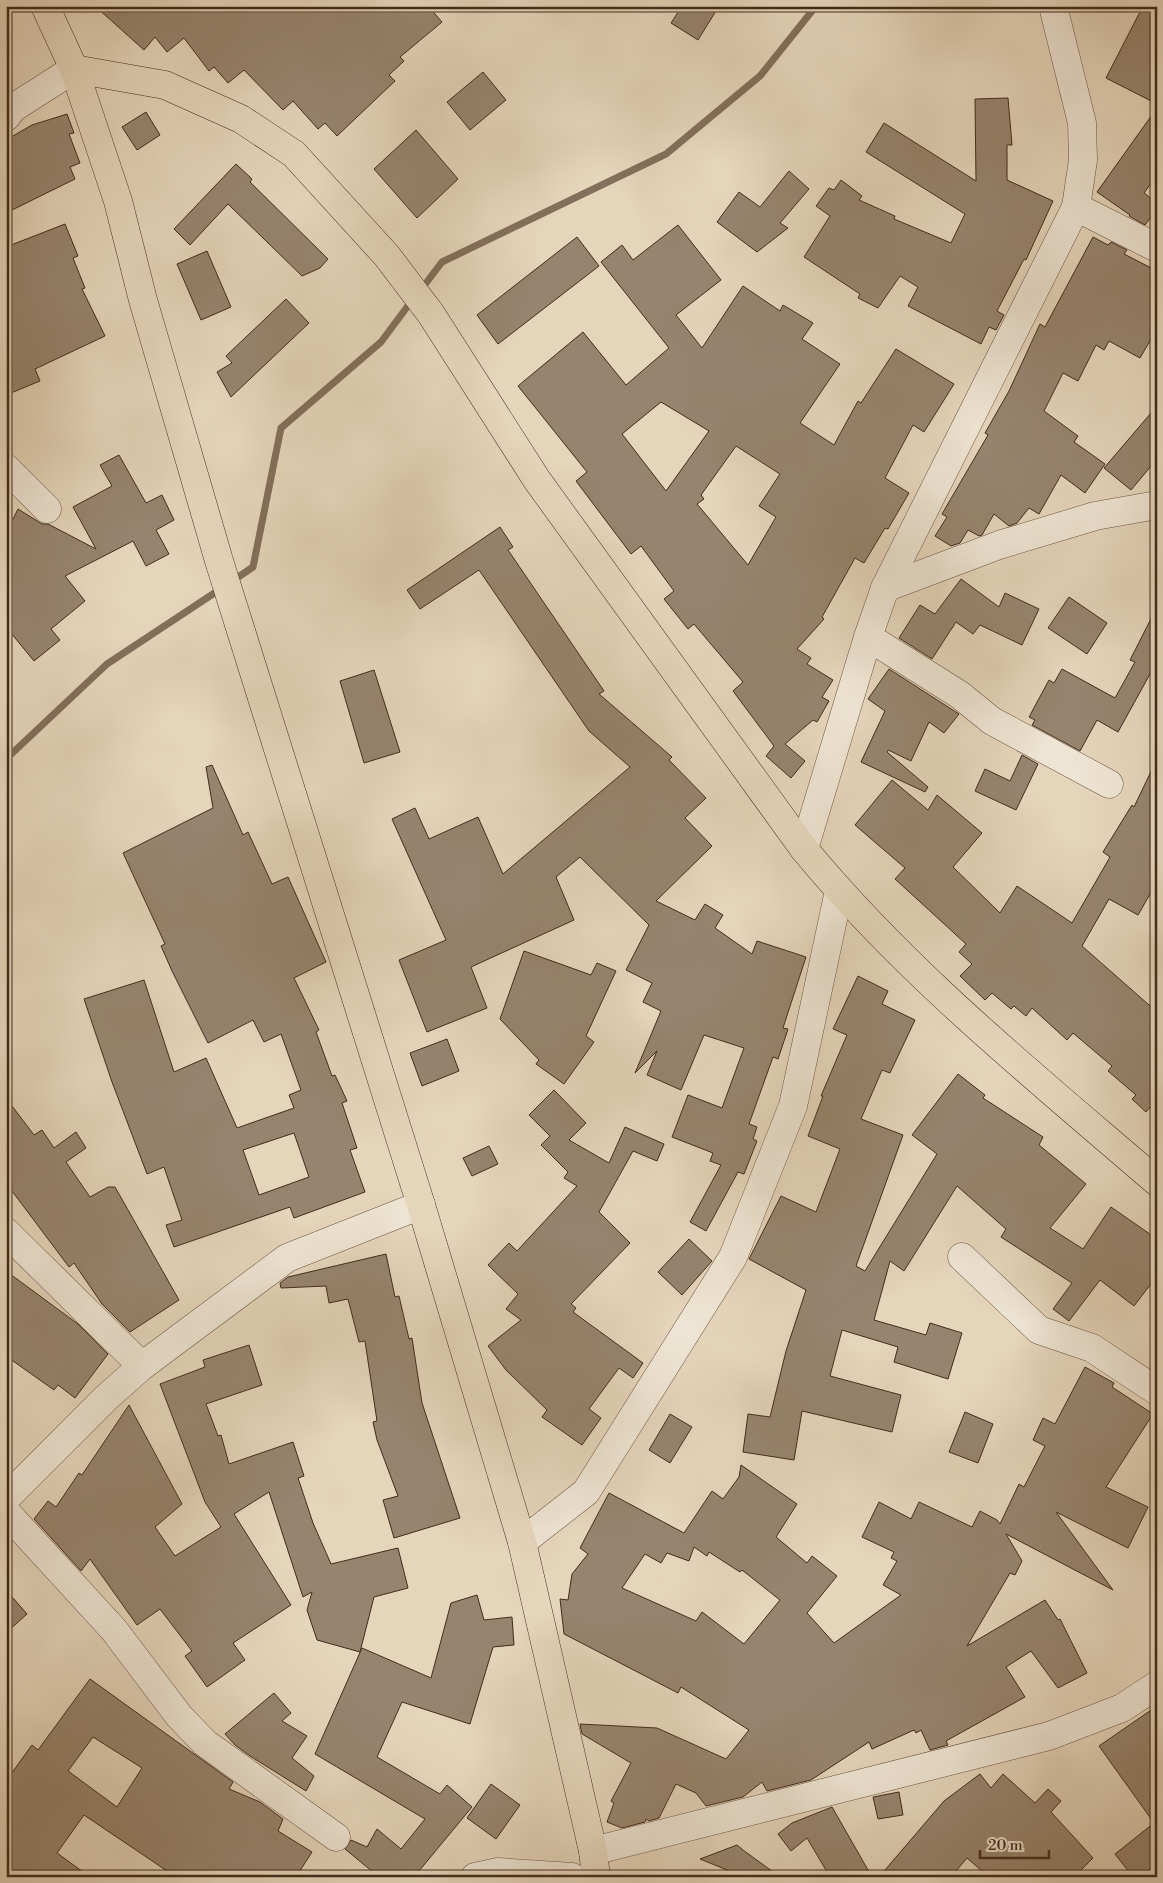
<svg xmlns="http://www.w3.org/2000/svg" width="1163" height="1883" viewBox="0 0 1163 1883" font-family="'Libre Bodoni',serif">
<rect width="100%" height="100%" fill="#e5d5bb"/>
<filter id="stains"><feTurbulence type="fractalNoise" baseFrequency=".004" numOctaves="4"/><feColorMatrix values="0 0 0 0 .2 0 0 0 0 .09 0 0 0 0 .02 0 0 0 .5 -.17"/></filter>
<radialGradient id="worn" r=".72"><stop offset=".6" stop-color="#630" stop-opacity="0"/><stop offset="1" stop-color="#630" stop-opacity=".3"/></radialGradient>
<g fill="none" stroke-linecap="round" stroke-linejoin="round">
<g stroke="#836f5b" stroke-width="7">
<path d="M420,291L442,262L666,154L760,76L816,6"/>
<path d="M231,582L253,567L281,428L381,342L413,299"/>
<path d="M6,759L107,664L222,588"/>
</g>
</g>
<g fill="#97846f" stroke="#422c1c" fill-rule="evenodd">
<path d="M95,6H428L442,22L400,57L404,61L389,75L395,81L337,136L325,123L318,129L293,101L283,110L244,70L228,83L214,67L209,71L184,38L167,52L155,37L144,50Z"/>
<path d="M682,6H719L698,40L671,23Z"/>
<path d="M1143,6H1157V104L1106,78Z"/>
<path d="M483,72L506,100L470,130L447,102Z"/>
<path d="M1008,98L1012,145H1007V180L1053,201L1026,260L1024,259L997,311L1004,315L996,330L989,327L981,344L908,306L918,287L900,276L878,308L858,298L860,294L804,257L830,216L816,206L829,188L834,190L841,180L862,196L859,200L895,216L894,219L951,243L965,214L866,152L884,123L976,181L975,99Z"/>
<path d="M1157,108V175L1144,193L1157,203V209L1145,225L1129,216L1130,215L1097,192Z"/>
<path d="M146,112L160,135L137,150L122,127Z"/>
<path d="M67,114L74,133L69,134L80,163L70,167L75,179L6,213V140L32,125Z"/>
<path d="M416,130L458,179L417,218L374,169Z"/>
<path d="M236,164L252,179L250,182L328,259L320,268L302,276L228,204L190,245L174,229Z"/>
<path d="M789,171L809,189L780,223L788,228L757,252L717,222L739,192L760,207Z"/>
<path d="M65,224L78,256L73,258L85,288L82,289L105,336L35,369L40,381L6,395V247Z"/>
<path d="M678,225L721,280L676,315L702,348L743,286L780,311L783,305L813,323L802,339L840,364L800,423L834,445L858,401L861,403L896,349L954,384L924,432L913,425L885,478L909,493L888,529L885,528L864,563L855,558L822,617L824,619L797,649L811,658L807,664L833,680L822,697L829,701L817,722L813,720L785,744L805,761L791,778L766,756L774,746L733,691L743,682L694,624L688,629L664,599L674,591L641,546L631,554L576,481L587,472L518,386L583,332L626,385L669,348L601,262L622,245L633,260ZM661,402L709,431L666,491L622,434ZM736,446L780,474L759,506L776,517L748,565L697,504L704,499L701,495Z"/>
<path d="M577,237L599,266L498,344L477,315Z"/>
<path d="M1093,237L1108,245L1111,242L1127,250L1124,254L1157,271V329L1140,358L1109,341L1104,350L1096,345L1078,381L1063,373L1044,411L1078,436L1074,442L1105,464L1085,493L1061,475L1039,514L1029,508L1017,523L1009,526L994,514L982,535L979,536L968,530L960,543L951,546L935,536L947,517L942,514L988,435L985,433L1009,391L1040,324L1045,327Z"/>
<path d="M207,251L231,307L201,320L177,264Z"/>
<path d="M286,299L309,323L231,397L217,372L232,363L226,356Z"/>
<path d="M1157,406V459L1131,490L1104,468Z"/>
<path d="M119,455L146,503L162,495L174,520L156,530L169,554L146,566L133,541L65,576L85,601L51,629L60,640L34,661L6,627V533L18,509L42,524H48L96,549L73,507L112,486L100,465Z"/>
<path d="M500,527L513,547L508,550L604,691L599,694L672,757L669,760L706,798L685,818L712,846L656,901L695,920L705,904L723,915L715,928L752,954L757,941L806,957L783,1028L788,1029L778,1059L773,1057L749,1124L757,1127L753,1139L757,1141L744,1174L738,1172L706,1231L690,1222L721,1165L710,1161L713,1153L672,1137L688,1095L722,1108L744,1048L704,1035L681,1090L647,1075L657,1051L635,1073L661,1011L643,1002L652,983L626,970L649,925L580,857L556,877L574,920L471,967L487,1008L427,1032L399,960L446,940L392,819L415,808L429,839L478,817L503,874L630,767L589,731L479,570L420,609L407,590Z"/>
<path d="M961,579L999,607L1005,593L1039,609L1022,645L980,625L973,634L956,622L932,659L899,638L920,605L935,614Z"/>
<path d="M1069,597L1107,623L1087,654L1048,628Z"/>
<path d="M1157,607V678L1150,674L1118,732L1097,720L1080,751L1032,725L1035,720L1029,717L1049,680L1054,683L1062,669L1115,698L1135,662L1130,660Z"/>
<path d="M889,669L959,714L944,733L929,722L911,761L888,750L887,752L928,787L925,792L861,762L885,711L868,699Z"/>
<path d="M374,670L400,752L364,763L340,681Z"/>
<path d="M1022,755L1038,764L1016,810L975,791L985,769L1010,781Z"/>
<path d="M1157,759V882L1138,915L1109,899L1082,946L1157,1012V1113L1150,1107L1146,1112L1132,1099L1136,1095L1108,1071L1112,1066L1073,1033L1067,1040L1032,1008L1026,1016L1014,1006L1011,1009L992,993L985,1000L960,976L972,964L959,952L966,944L895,879L905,868L855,825L892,780L928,810L937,795L982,833L953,867L1000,913L1017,886L1072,923L1110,857L1103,852L1132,805L1134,807Z"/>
<path d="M212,765L243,835L248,832L272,884L288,877L326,962L294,978L319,1030L316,1032L332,1076L335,1075L347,1101L342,1103L357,1148L350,1150L365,1192L294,1218L290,1207L174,1247L166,1225L182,1220L164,1167L147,1174L112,1082L84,999L144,980L174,1072L206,1058L237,1128L294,1108L289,1095L301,1090L281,1034L264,1042L253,1020L208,1043L172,971L161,946L165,944L123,853L213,808L206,767ZM294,1133L309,1177L259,1195L243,1150Z"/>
<path d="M524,951L591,975L597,963L616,971L586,1036L594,1042L564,1084L536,1064L539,1060L500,1019Z"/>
<path d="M858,976L888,991L882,1004L915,1020L890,1073L882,1070L861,1119L903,1135L856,1266L865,1271L937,1154L912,1135L958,1074L985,1095L983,1098L1043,1137L1039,1145L1086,1184L1050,1228L1083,1249L1111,1207L1157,1239V1276L1134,1306L1100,1280L1069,1321L1053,1309L1072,1283L1001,1237L1006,1229L957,1186L904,1271L890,1261L874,1320L926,1335L930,1323L962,1333L948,1379L894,1362L898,1347L842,1330L830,1376L901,1395L892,1432L802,1411L794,1460L743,1452L748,1414L770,1417L786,1351L806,1290L749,1259L781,1196L816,1212L840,1149L808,1136L823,1096H821L847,1035L833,1029Z"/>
<path d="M447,1039L459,1071L422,1086L410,1053Z"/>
<path d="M554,1090L586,1123L569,1140L609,1163L625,1127L664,1144L657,1161L633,1151L599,1212L630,1243L571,1304L576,1308L573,1312L643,1363L633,1378L619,1368L589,1409L601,1418L582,1445L542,1417L547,1410L506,1370L488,1346L521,1320L506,1309L518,1294L488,1265L509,1243L517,1251L577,1186L564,1178L568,1172L541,1145L550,1136L529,1115Z"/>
<path d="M6,1098L34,1135L42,1130L54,1148L76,1132L86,1148L66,1162L90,1197L108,1187H115L179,1300L130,1332L102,1304L74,1263L69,1267L6,1183Z"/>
<path d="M489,1146L498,1164L472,1176L463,1158Z"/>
<path d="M689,1239L712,1261L682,1295L658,1272Z"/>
<path d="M386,1254L395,1297L399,1296L409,1339L412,1338L422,1403L460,1518L394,1538L383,1500L398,1496L377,1440L373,1422L377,1421L365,1341L359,1342L348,1299L329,1303L326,1286L281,1288L280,1283L288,1277Z"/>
<path d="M6,1271L78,1324L108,1354L75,1398L58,1385L54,1390L6,1356Z"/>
<path d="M249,1345L262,1385L206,1404L218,1436L221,1435L229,1464L293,1442L304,1476L298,1478L313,1523L331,1564L398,1548L408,1588L374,1597L360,1652L317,1640L307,1610L312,1592L303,1597L269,1492L234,1514L291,1605L233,1643L245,1660L207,1687L185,1656L192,1651L160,1609L137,1625L90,1559L81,1571L34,1519L48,1501L56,1507L79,1473L82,1475L129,1405L182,1504L155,1527L175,1556L221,1527L205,1502L160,1384L205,1367L203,1360Z"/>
<path d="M1085,1367L1114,1383L1112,1387L1153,1414L1106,1487L1148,1507L1128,1548L1056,1512L1113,1590L1006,1534L1022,1561L1015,1575L1010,1573L967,1646L1045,1600L1058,1620L1060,1619L1087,1673L1058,1688L1031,1651L1006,1667L1025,1697L946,1741L948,1745L930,1750L921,1730L916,1733L914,1730L872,1749L869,1742L811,1780L767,1791L762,1782L743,1797L706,1806L696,1793L676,1784L659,1818L649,1821L646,1819L645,1822L622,1828L607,1822L614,1803L611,1801L631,1763L582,1734L580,1724L657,1728L726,1759L749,1730L681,1687L678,1693L564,1634L560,1599L568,1600L572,1574L588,1554L580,1548L609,1493L684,1533L712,1491L723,1499L739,1477L741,1465L797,1504L776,1537L807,1563L812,1556L837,1576L807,1613L834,1643L901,1595L883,1585L897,1561L891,1558L894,1552L862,1537L879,1502L911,1519L919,1502L972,1527L980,1511L997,1520L1000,1524L1019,1484L1024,1487L1045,1446L1033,1440L1043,1418L1055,1424ZM694,1547L707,1556L709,1552L740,1572L742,1570L780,1600L744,1644L702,1612L696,1621L622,1588L645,1554L661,1563L667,1553L689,1561Z"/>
<path d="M965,1412L993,1424L978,1463L949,1452Z"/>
<path d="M670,1414L692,1427L670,1463L649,1450Z"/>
<path d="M6,1590L27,1614L6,1633Z"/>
<path d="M477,1595L484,1620L512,1617L514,1645L493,1647L470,1724L402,1702L377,1757L440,1794L447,1785L472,1807L414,1877H379L345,1849L351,1840L367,1847L377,1829L401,1849L425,1819L315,1754L362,1648L431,1678L451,1603Z"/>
<path d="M90,1679L233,1782L229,1789L260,1802L283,1819L278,1831L312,1852L296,1877H176L84,1815L57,1853L90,1877H6V1781L32,1745L38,1750ZM93,1737L142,1768L117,1807L68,1771Z"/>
<path d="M274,1693L291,1713L282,1721L307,1736L292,1758L314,1776L306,1791L250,1756L235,1745L225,1734Z"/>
<path d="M1157,1706V1864L1141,1877H1133L1115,1854L1154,1823L1099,1746Z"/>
<path d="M980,1774L991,1788L1003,1774L1035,1803L1048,1789L1061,1801L1051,1812L1093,1858L1074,1877H989L967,1858L951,1877H879L944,1801Z"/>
<path d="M491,1784L520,1805L496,1839L467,1818Z"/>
<path d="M899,1792L903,1815L878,1819L873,1797Z"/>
<path d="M832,1807L872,1877H830L807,1838L791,1851L778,1834L792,1823Z"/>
<path d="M737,1845L743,1850L780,1877H744L700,1859Z"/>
</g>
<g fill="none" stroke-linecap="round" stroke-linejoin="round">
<g stroke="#6b5644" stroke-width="29">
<g id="minor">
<path d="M6,117L13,108L74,69"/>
<path d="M1076,207L1157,248"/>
<path d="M6,468L47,509"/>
<path d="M885,588L999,545L1095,516L1157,505"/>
<path d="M868,637L960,695L992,721L1109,784"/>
<path d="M804,849L868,637L885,588L1076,207L1083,160L1082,123L1053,6"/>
<path d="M6,1232L142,1366"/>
<path d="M962,1257L1039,1330L1092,1348L1157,1391"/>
<path d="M6,1498L106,1398L142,1366L287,1258L421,1205"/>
<path d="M6,1512L114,1630L179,1716L205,1743L336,1837"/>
<path d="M522,1542L586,1492L733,1257L793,1106L839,891"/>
<path d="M593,1851L1049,1736L1122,1708L1157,1685"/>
<path d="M475,1877L498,1872L572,1877"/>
</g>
</g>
<g stroke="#422c1c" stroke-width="29">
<g id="major">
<path d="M45,6L74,69L118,201L143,300L220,564L421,1205L522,1542L593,1851L596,1877"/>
<path d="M74,69L165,85L241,119L294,154L387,256L431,314L537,480L804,849C907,974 1034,1076 1157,1182"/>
</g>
</g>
<use href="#minor" stroke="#eee4d3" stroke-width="28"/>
<use href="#major" stroke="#e5d5bb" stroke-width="28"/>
</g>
<rect width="1163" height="1883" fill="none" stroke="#e5d5bb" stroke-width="25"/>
<rect x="8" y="8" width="1148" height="1868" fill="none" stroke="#422c1c" stroke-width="2.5"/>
<rect x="12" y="12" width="1138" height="1858" fill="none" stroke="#422c1c"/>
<path d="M980 1850v8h69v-8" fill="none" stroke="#422c1c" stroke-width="2.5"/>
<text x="988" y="1850" font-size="15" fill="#422c1c" stroke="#eee4d3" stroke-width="4" paint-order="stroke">20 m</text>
<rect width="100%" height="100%" filter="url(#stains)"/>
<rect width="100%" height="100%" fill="url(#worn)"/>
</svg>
